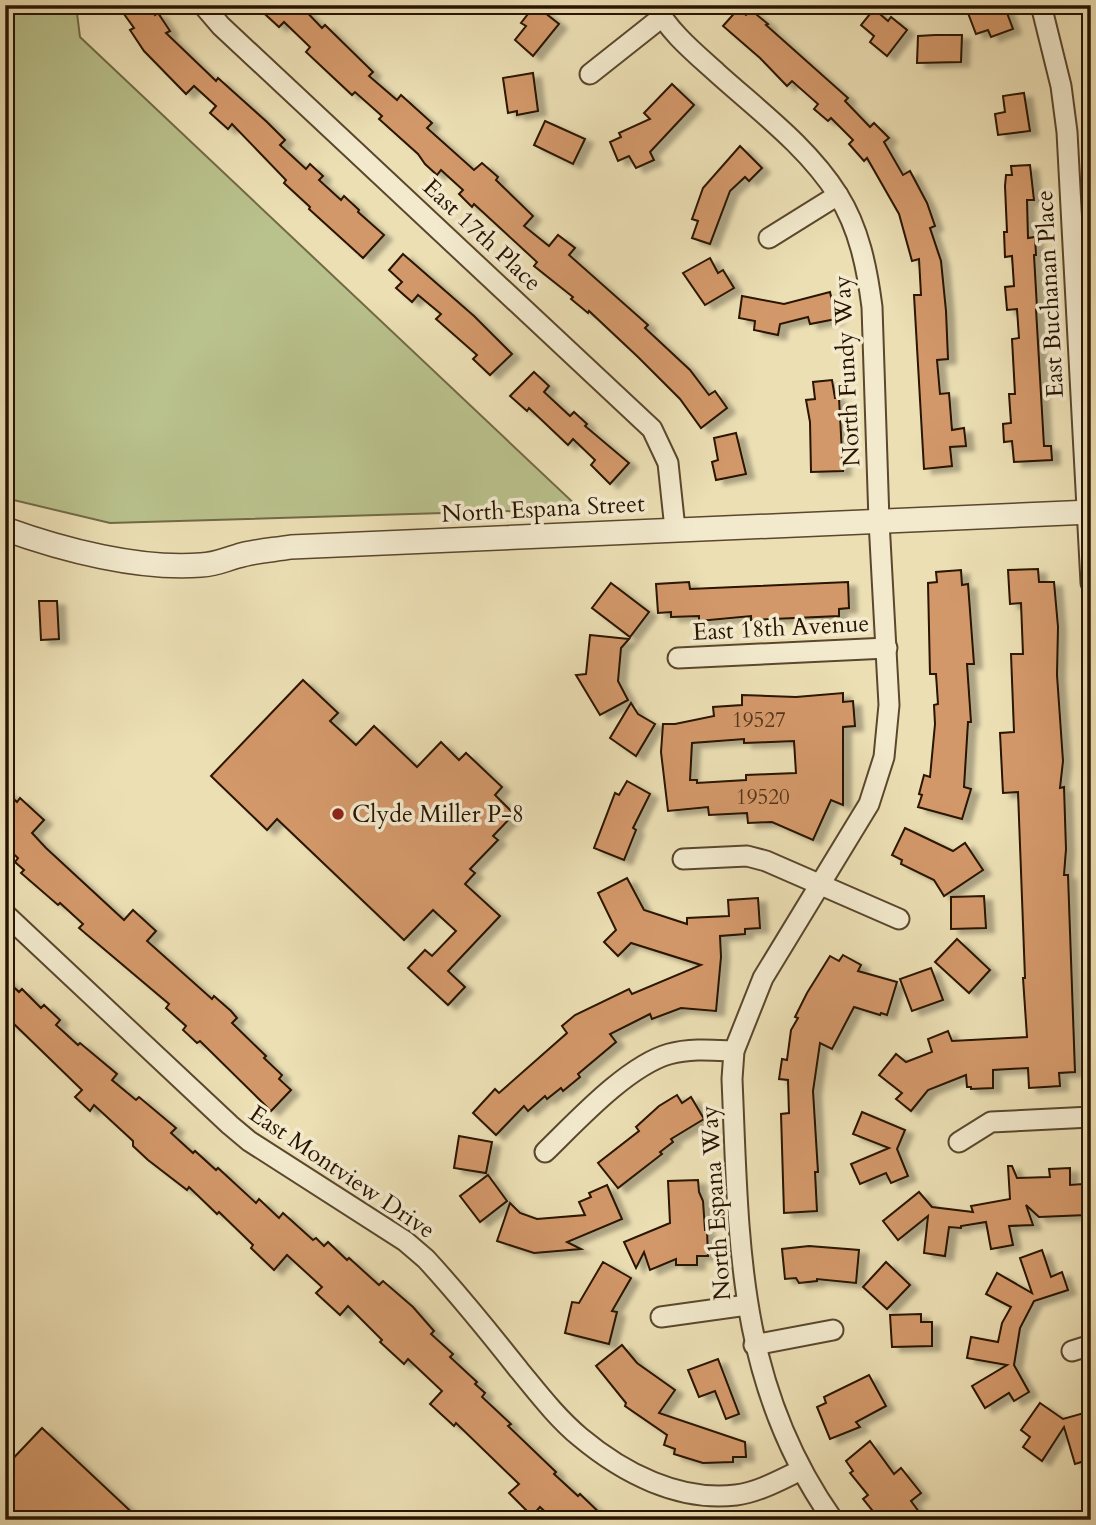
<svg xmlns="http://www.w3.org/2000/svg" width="1096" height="1525" viewBox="0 0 1096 1525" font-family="Cardo,serif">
<defs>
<filter id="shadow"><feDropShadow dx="8" dy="4.5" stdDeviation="2" flood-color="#0004"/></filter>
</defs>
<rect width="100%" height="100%" fill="#ecdfb4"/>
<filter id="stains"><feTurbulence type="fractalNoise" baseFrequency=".00286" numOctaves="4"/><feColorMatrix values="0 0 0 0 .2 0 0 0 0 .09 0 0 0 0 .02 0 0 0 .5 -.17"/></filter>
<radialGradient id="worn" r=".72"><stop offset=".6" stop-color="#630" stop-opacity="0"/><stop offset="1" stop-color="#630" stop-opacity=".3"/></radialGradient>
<path fill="#b9c18c" stroke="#716a46" stroke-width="2" d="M5,5H76L80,37L580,509L110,523L5,498Z"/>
<g fill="#d3986a" stroke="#291400" stroke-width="2" fill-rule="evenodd" filter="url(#shadow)">
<path d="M137,5H149L155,15L158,13L170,31L166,33L216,81L218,78L267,122L285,140L280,145L306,169L310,164L323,176L319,180L341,200L344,196L359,210L358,212L384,235L363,258L309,209L310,207L284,183L286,180L232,124L228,129L210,113L216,106L194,86L186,94L144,51L130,30L134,28L124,14Z"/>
<path d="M255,5H300L322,28L325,25L373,72L369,76L397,100L401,95L432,123L427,128L474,170L482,163L498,177L496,180L533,216L524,226L549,246L558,235L575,248L569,255L648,325L645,328L690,370L709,395L715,391L727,408L701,428L680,399L638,357L589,311L588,313L571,299L573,297L534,266L537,262L474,204L472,207L459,194L463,190L441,170L437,175L425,164L418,154L379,119L382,116L355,92L352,95L306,52L310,47L284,22L279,27Z"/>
<path d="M535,5L559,24L533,56L515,40L526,26L521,23Z"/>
<path d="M989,5H1004L1013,29L991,37L988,30L976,34L968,13Z"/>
<path d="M738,9L746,15L751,10L768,24L766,25L848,98L845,101L870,127L874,123L889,138L884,142L903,175L910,171L927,203L935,226L930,228L941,261L946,311L948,359L937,360L940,394L949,393L952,430L964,428L966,446L950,447L952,466L924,469L914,295H921L919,259L912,261L899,214L867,158L864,161L849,144L853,140L831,118L828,121L814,109L818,104L792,81L787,86L760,58L723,26Z"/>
<path d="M874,9L888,21L891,17L907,30L887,56L870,42L874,36L861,25Z"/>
<path d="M935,35H962L961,62L917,63L918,36Z"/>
<path d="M533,73L538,111L517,115V111L508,113L503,78Z"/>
<path d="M672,84L694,105L650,152L654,160L636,168L629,156L618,161L610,142L621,137L619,133L650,119L644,113Z"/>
<path d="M1024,93L1030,131L998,135L995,114L1005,112L1003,96Z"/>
<path d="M545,121L585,139L573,164L534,145Z"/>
<path d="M740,146L762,168L749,181L745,177L730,191L710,244L692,238L698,221L692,219L703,188Z"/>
<path d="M1030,165L1034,200H1027L1028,238L1035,237L1036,255H1034L1037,308L1036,309L1044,446H1051L1052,460L1014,462L1012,441L1004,442L1003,424L1011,423L1009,394H1015L1012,339L1019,338L1017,309L1007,310L1005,287L1014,286L1012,256L1005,257L1004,232H1007L1005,186L1006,175H1012L1011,166Z"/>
<path d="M403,254L474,316L512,354L490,375L473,359L477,355L436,319L441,314L418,295L412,302L396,288L402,282L389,270Z"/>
<path d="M710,258L718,273L723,270L734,288L705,305L683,273Z"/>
<path d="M830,292L836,319L810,324L808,317L780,324L778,335L754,330L755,321L739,318L742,296L784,304Z"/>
<path d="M534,372L549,386L544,392L570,416L574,412L587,424L585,426L629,463L610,484L591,465L595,460L573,439L568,445L529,408L527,411L510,396Z"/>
<path d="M832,380L835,398H839L843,471L811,472L810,422L806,400L815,399L813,382Z"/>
<path d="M736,433L746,474L716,480L712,462L718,460L714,438Z"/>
<path d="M1038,569L1039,582H1054L1058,627L1057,675L1063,761L1060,788L1064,787L1066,849L1064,875H1068L1075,1072L1059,1073L1060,1086L1029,1088L1028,1068L993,1070V1088L971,1089V1087H967L966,1075L928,1090L911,1111L896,1099L902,1093L879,1075L896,1054L906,1062L932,1052L928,1039L948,1031L952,1041L1027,1037L1023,978H1025L1018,792L1003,793L1000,733L1014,732L1011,654H1023L1021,603L1010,604L1008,570Z"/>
<path d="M961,570L962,585L968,584L974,664H967L971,722H968L964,787L971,789L962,819L918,807L922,795L919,794L924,775L930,777L935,724L934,705L938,704L936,674H930L928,583L937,582L936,572Z"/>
<path d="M689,582L690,589L848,582L849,608L839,609V616L751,620V616L699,621V616L671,617V612L658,613L656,584Z"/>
<path d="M611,583L649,612L630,637L592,608Z"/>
<path d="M39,601H57L59,639L41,640Z"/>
<path d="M590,635L629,639L621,648L618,681L628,700L600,715L576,675L586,674Z"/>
<path d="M303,680L338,713L330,721L356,745L374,726L417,767L441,742L459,760L466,753L502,787L495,795L514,814L493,836L498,840L470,869L475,873L465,884L500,916L448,971L465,987L448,1005L408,968L425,950L432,956L456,931L433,910L404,940L277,819L267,830L211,776Z"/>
<path d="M843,693V702L853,701L855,726L843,727V805L831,800L813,840L772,822L748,823L747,813L709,815L708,807L668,811L661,752L663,724H675L714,716L713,707L742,705V695L796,697ZM744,739V743L794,741L796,773L746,775V780L697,783V780H690L692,743Z"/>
<path d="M631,703L638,714L655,724L636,756L610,738Z"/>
<path d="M627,781L650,794L633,828L636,830L624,860L594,848L615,793L619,795Z"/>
<path d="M5,791L17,802L20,798L44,820L32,833L46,848L124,920L133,910L156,931L147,941L212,999L214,996L231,1011L237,1018L232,1023L266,1056L264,1058L282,1075L279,1079L291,1090L271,1111L200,1041L197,1043L183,1030L186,1026L166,1008L169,1004L79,928L83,924L60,903L58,905L21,873L24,870L15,862L18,858L5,846Z"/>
<path d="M905,828L953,851L965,843L983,870L944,896L934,880L901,864L902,860L892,855Z"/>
<path d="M627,878L644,910L687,924V918L729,916L728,900L758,898L760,928L745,929V934L720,936L721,957L716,1011L681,1008L652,1019L650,1014L610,1034L616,1042L578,1074L580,1077L563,1091L561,1088L547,1099L545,1096L528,1111L524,1106L496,1135L473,1113L495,1089L499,1093L567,1033L562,1026L575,1015L629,989L632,994L701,965L631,943L618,956L604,942L616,930L598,893Z"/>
<path d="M984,896L986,928L951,929V897Z"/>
<path d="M957,939L990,970L969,993L935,962Z"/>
<path d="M843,955L861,965L858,971L897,982L887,1015L881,1013L880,1015L854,1007L832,1049L820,1043L813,1091L818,1172H815L817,1211L784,1213L781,1114L789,1113L788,1080L779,1079L782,1059L787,1060L791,1030L798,1018L795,1017L807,993L830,956L839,961Z"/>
<path d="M931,968L943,1000L912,1011L900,979Z"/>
<path d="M5,979L19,992L22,989L41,1008L44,1005L60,1020L56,1025L78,1045L80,1043L117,1074L112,1080L136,1100L139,1097L176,1128L171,1133L193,1153L195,1151L216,1170L218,1168L256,1203L259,1199L279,1218L283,1213L313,1240L316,1238L324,1246L328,1242L347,1260L349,1258L379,1285L383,1281L413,1307L434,1331L431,1334L453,1354L450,1357L477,1382L475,1384L485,1393L482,1397L511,1424L508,1426L556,1472L554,1474L578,1496L580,1494L607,1520H554L540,1507L532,1516L509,1493L519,1484L456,1423L454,1426L430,1404L442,1391L408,1359L404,1364L380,1342L382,1340L348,1306L340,1315L316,1293L322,1287L287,1255L274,1270L251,1248L253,1245L219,1212L217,1214L189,1187L187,1190L148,1160L133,1146V1141L94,1105L90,1111L75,1097L82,1090L15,1025L13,1027L5,1020Z"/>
<path d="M677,1095L682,1103L691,1097L704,1119L671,1139L673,1142L660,1152L662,1154L618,1188L598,1163L639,1131L636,1127L659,1106Z"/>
<path d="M862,1112L905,1130L897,1149L908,1176L891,1183L886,1173L860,1184L851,1164L889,1148L853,1134Z"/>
<path d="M459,1136L492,1142L486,1173L454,1168Z"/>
<path d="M1008,1166H1012L1017,1178L1050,1177L1049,1169L1070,1168V1185L1083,1184L1086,1215L1039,1217L1026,1205L1033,1225L1009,1226L1013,1245L991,1249L986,1222L961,1226V1228L949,1227L945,1256L924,1253L928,1216L898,1240L883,1221L919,1192L932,1207L973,1212L971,1206L1010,1199Z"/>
<path d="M488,1175L507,1201L480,1222L460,1196Z"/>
<path d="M698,1180L699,1192L703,1201L705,1230H707L708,1256H697V1265H676V1259L650,1270L644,1252L636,1268L624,1242L670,1223L668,1181Z"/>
<path d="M607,1185L622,1219L567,1242L581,1249L534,1253L497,1241L510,1203L520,1213L537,1219L585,1215L579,1202L591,1197L589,1193Z"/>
<path d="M809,1246L859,1250L856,1283L817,1279V1281L799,1283L796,1278L785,1279L782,1249Z"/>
<path d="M1042,1250L1051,1277L1062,1272L1068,1290L1034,1301L1020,1328L1014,1365L1029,1392L1014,1401L1009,1393L985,1408L972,1386L1007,1365L967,1358L971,1337L998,1342L1002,1323L1011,1307L986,1294L997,1273L1032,1293L1020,1258Z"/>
<path d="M603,1262L631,1278L612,1311L617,1312L609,1344L565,1333L572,1302L579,1303Z"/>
<path d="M886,1262L910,1285L887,1309L863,1287Z"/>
<path d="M921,1314V1322H932V1346L892,1347L890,1315Z"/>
<path d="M622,1345L637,1363L675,1390L659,1413L745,1442L746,1457H733V1462L703,1463L674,1454L675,1449L664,1445L667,1435L625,1406L626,1403L596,1366Z"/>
<path d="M718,1359L739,1414L726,1419L715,1391L699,1397L688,1370Z"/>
<path d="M869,1375L886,1406L856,1422L860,1427L830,1439L817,1407L826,1403L824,1397Z"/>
<path d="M1040,1403L1063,1419L1091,1411V1459L1075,1464L1064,1427L1042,1461L1023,1447L1030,1437L1021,1430Z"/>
<path d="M42,1428L140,1520H5V1467Z"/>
<path d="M870,1441L894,1474L901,1468L921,1493L911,1501L925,1520H880L863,1499L868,1495L850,1473L853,1471L846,1461Z"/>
</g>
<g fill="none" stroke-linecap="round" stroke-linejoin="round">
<g stroke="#5a472d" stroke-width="23">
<g id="minor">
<path d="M203,5L221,26L652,429L668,463L675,529"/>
<path d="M655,5C669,32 695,53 717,73C758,110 808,147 838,195C859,228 867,268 872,307L879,521L889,705L884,757L869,804L763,978L734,1051L732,1079C739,1240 736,1383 833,1520"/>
<path d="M1041,5L1061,86L1067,132L1091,583"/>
<path d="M590,74L662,17"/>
<path d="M769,238L838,195"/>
<path d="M678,658L887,648"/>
<path d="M683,859L747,856L766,861L899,919"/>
<path d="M5,914L230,1125L249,1141L405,1241L426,1259C459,1295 489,1332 519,1370C538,1393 557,1418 580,1437C623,1473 679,1502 736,1495C759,1492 780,1480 801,1470"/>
<path d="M959,1142L991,1122L1091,1117"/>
<path d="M545,1152C576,1122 627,1066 669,1054C690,1048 712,1050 734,1051"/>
<path d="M661,1317L747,1305"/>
<path d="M754,1345L833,1330"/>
<path d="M1072,1351L1091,1345"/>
</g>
</g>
<g stroke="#5a472d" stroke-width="26">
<path id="tertiary" d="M5,529C63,550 140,570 201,565C218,564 223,560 238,556C254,551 273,550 291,547L1091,512"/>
</g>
<use href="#minor" stroke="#f3eace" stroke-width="19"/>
<use href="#tertiary" stroke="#f3eace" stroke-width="23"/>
</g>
<circle fill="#8f2418" stroke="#f3eace" stroke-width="2.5" cx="338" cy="814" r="7"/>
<g text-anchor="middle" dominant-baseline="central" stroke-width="7" stroke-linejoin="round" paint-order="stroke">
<g font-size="21" fill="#54351a">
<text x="759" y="720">19527</text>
<text x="763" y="797">19520</text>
</g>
<g font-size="24" fill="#291400" stroke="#f3eace">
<text transform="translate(482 235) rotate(43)">East 17th Place</text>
<text transform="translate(1050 294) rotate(-93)">East Buchanan Place</text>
<text transform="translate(847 371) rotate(-93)">North Fundy Way</text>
<text transform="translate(543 509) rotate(-3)">North Espana Street</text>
<text transform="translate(781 628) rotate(-3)">East 18th Avenue</text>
<text transform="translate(342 1172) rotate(34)">East Montview Drive</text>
<text transform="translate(716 1203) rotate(-94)">North Espana Way</text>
</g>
<g font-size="24" fill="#291400" stroke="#f3eace" text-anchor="start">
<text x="352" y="814">Clyde Miller P-8</text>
</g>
</g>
<rect width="1096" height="1525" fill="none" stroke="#ecdfb4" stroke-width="28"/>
<rect x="7" y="7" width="1082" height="1511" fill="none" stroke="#291400" stroke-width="3.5"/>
<rect x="14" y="14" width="1068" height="1497" fill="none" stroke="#291400" stroke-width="2"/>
<rect width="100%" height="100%" filter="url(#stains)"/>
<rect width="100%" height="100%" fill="url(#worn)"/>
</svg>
